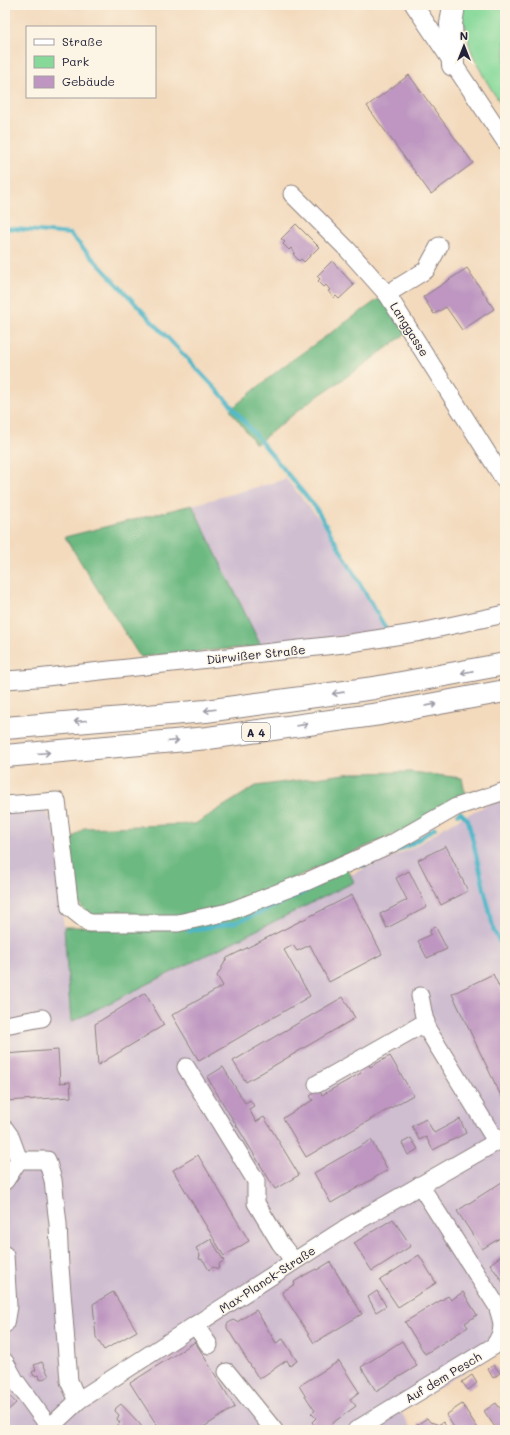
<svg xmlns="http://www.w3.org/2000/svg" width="510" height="1435" viewBox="0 0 510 1435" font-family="Mali,sans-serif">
<rect width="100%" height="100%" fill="#fcf5e5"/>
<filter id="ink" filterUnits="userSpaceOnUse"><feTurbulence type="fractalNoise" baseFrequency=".025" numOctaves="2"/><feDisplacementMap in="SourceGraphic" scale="8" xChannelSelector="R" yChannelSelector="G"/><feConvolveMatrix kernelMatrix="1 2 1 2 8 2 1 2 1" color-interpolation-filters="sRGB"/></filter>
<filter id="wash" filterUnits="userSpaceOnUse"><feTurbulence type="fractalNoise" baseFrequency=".012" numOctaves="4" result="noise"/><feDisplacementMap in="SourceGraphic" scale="16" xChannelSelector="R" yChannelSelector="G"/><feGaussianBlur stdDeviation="0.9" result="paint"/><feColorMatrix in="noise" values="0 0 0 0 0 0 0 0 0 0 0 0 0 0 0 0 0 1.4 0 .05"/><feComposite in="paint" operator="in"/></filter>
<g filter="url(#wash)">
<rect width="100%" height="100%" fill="#f3dabd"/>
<g fill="#cfbdd0">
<path d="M286,479L325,526L385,631L261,646L192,505Z"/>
<path d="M505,797V1346L401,1412L412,1430H5V811L44,808L56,826L71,1022L354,882L350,875L411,849L451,823L501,798Z"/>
</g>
<path fill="#87d99a" stroke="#547e6a" d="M461,5H505V110C493,93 477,67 470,47C466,33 469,28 459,16Z"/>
<g fill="#6db982" stroke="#486e5e">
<path d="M383,296L408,332L361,367L309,402L256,444L230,410L281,368Z"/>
<path d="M192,505L261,646L140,657L65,537Z"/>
<path d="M411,772L462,778L466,799L416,825L227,907L176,919L91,917L75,899L67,843L84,828L195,824L256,786L353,773Z"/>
<path d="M347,868L354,882L71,1022L64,927H179Z"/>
</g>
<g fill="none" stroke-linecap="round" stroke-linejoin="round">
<g stroke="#4bb6c8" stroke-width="4">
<path d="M5,228L70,234L229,403L316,508L385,627"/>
<path d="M458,814L460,812L468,820L494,931L505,952"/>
<path d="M363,866L410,845L435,828"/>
<path d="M188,931L234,923L260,913L315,887"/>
</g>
</g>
<g id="blocks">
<g fill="#be96c1">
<path d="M409,75L473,163L431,194L367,106Z"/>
<path d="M296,224L319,247L304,262L301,259L299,261L293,254L295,253L291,248L289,250L283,244L285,242L281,239Z"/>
<path d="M332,261L354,285L339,299L336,296L334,298L328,291L330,290L326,285L324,287L318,281L320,279L317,276Z"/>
<path d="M467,268L494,309L462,330L446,307L434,314L423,297Z"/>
<path d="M446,846L468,891L441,905L418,860Z"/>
<path d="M409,871L427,907L387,928L380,914L407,900L396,878Z"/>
<path d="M352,895L382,954L329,982L310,945L297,951L293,945L284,950L310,996L199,1061L172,1015L223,986L217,976L227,958Z"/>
<path d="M435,926L447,949L427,958L418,941L431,934L430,932L431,929Z"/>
<path d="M493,974L505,999V1096L502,1098L452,994Z"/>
<path d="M145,993L164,1025L98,1065L95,1024Z"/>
<path d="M343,997L355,1018L246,1082L233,1061Z"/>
<path d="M58,1050L60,1083L70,1082L71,1097L5,1101V1054Z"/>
<path d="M390,1056L413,1095L306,1157L283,1118L313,1100L310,1096L319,1090L322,1095L361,1073L358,1068L367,1062L370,1067Z"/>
<path d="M223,1067L245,1103L250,1100L254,1106L249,1109L256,1122L264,1117L299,1175L275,1189L207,1077Z"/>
<path d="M426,1119L434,1133L460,1119L466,1133L433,1150L426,1137L419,1140L412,1126Z"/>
<path d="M411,1138L418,1149L408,1155L402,1143Z"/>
<path d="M371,1140L388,1170L331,1203L314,1173Z"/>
<path d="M198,1155L249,1241L224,1256L173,1170Z"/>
<path d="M505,1180V1235L482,1249L457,1211Z"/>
<path d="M393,1219L411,1246L372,1271L354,1243Z"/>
<path d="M211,1239L224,1261L220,1263L218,1269L213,1267L209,1270L203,1260L199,1259L200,1255L196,1248Z"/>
<path d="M505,1253V1285L490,1264Z"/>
<path d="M419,1255L436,1283L398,1307L380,1280Z"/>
<path d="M330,1262L362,1314L314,1343L282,1292L295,1284L294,1282L305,1275L316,1269L317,1270Z"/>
<path d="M377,1291L386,1306L376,1312L368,1297Z"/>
<path d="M113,1292L137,1331L104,1350L96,1337L93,1304Z"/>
<path d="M463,1292L477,1315L465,1323L468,1327L425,1354L405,1322L448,1296L451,1300Z"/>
<path d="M256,1310L276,1343L283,1339L297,1361L290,1366L287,1360L259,1379L227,1328V1324L233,1320L237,1322Z"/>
<path d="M402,1341L417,1366L376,1391L361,1367Z"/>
<path d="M195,1342L235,1407L199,1430H160L130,1383Z"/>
<path d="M339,1361L359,1392L350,1399L356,1406L323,1430H318L312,1422L316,1418L311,1413L315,1411L299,1386Z"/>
<path d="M42,1362L49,1376L41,1380L38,1375L34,1376L32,1372L36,1370L34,1365Z"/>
<path d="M494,1365L500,1373L493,1378L488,1369Z"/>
<path d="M472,1375L477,1383L468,1390L462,1382Z"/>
<path d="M5,1391L16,1403L5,1413Z"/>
<path d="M496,1403L505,1415V1426L499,1430H497L484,1411Z"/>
<path d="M121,1404L139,1423L144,1430H112L120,1423L117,1419L119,1415L115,1411L116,1408Z"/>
<path d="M462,1404L479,1430H456L446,1415Z"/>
<path d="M427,1418L430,1422L437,1424L438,1425L443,1422L449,1430H420L417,1425Z"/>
</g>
</g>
</g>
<g filter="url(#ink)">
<use href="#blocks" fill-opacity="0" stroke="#8a7e7c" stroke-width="1"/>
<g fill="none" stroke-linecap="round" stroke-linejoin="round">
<g stroke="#8a7e7c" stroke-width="19">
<g id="minor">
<path d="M414,5L505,141"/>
<path d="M292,194L347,249L387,294L505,481"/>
<path d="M387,294L426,270L439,246"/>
<path d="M5,680L37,678L344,644L421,632L505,614"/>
<path d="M5,805L57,801L70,908L89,923H178L228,912L308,881L393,843L456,807L505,791"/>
<path d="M420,996L426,1027L496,1141"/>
<path d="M5,1025L42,1018"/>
<path d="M186,1067L256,1181V1203L280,1243L294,1261"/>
<path d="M317,1084L426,1022"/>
<path d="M5,1129L10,1136L19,1160L5,1181"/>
<path d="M19,1160H47L53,1180L58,1224L60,1267L69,1381L78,1401"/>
<path d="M5,1255L8,1306L5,1324"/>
<path d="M195,1325L209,1345"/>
<path d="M5,1362L15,1380L50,1428"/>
<path d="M227,1372L274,1430"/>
<path d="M47,1430L79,1400L349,1226L505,1137"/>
<path d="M356,1430L494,1346C505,1330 503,1323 497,1306L420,1185"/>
</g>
</g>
<g stroke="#8a7e7c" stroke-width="24">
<path id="major" d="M453,65L451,24L454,5"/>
</g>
<g stroke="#8a7e7c" stroke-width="24">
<g id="highway">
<path d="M5,728L206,711L374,688L505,664"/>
<path d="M5,756L208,738L380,714L505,691"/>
</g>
</g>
<use href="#minor" stroke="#fff" stroke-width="17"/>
<use href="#major" stroke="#fff" stroke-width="22"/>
<use href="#highway" stroke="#fff" stroke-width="22"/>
</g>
<defs><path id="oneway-shaft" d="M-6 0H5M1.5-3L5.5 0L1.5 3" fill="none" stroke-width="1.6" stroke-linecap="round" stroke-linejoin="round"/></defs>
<g stroke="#9c9ca7">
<use href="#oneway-shaft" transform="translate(467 672) rotate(169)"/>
<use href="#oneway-shaft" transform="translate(338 693) rotate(172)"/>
<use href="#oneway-shaft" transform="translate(431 705) rotate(-10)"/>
<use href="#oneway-shaft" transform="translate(210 710) rotate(173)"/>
<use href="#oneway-shaft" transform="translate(80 721) rotate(175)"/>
<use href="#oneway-shaft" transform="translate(302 725) rotate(-8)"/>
<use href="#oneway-shaft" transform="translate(173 741) rotate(-5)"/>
<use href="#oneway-shaft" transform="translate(44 753) rotate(-5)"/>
</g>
</g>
<g text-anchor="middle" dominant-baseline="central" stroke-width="3" stroke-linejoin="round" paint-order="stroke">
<rect fill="#fcf5e5" stroke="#63616e" stroke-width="1" x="242" y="723" width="28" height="18" rx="3"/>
<g font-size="11" font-weight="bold" fill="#22223b">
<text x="256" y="732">A 4</text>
</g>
<g font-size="12" fill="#22223b" stroke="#fcf5e5">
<text transform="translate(410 329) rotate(58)">Langgasse</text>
<text transform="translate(256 654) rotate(-6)">Dürwißer Straße</text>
<text transform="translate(267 1279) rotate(-33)">Max-Planck-Straße</text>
<text transform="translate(443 1377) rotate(-31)">Auf dem Pesch</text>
</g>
</g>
<rect width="510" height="1435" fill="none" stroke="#fcf5e5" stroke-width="20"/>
<rect x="26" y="26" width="130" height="72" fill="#fcf5e5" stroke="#a5a1a1"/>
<rect x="34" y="39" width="20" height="6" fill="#ffffff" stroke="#a5a1a1"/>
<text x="62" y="46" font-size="12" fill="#22223b">Straße</text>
<rect x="34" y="56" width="20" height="12" fill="#87d99a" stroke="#a5a1a1"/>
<text x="62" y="66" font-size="12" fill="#22223b">Park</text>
<rect x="34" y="76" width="20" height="12" fill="#be96c1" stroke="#a5a1a1"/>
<text x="62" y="86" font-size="12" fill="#22223b">Gebäude</text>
<g transform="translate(464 46)" stroke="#fcf5e5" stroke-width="3" paint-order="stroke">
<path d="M0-3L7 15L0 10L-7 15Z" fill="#22223b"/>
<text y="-6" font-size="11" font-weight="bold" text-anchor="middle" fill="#22223b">N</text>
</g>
</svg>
